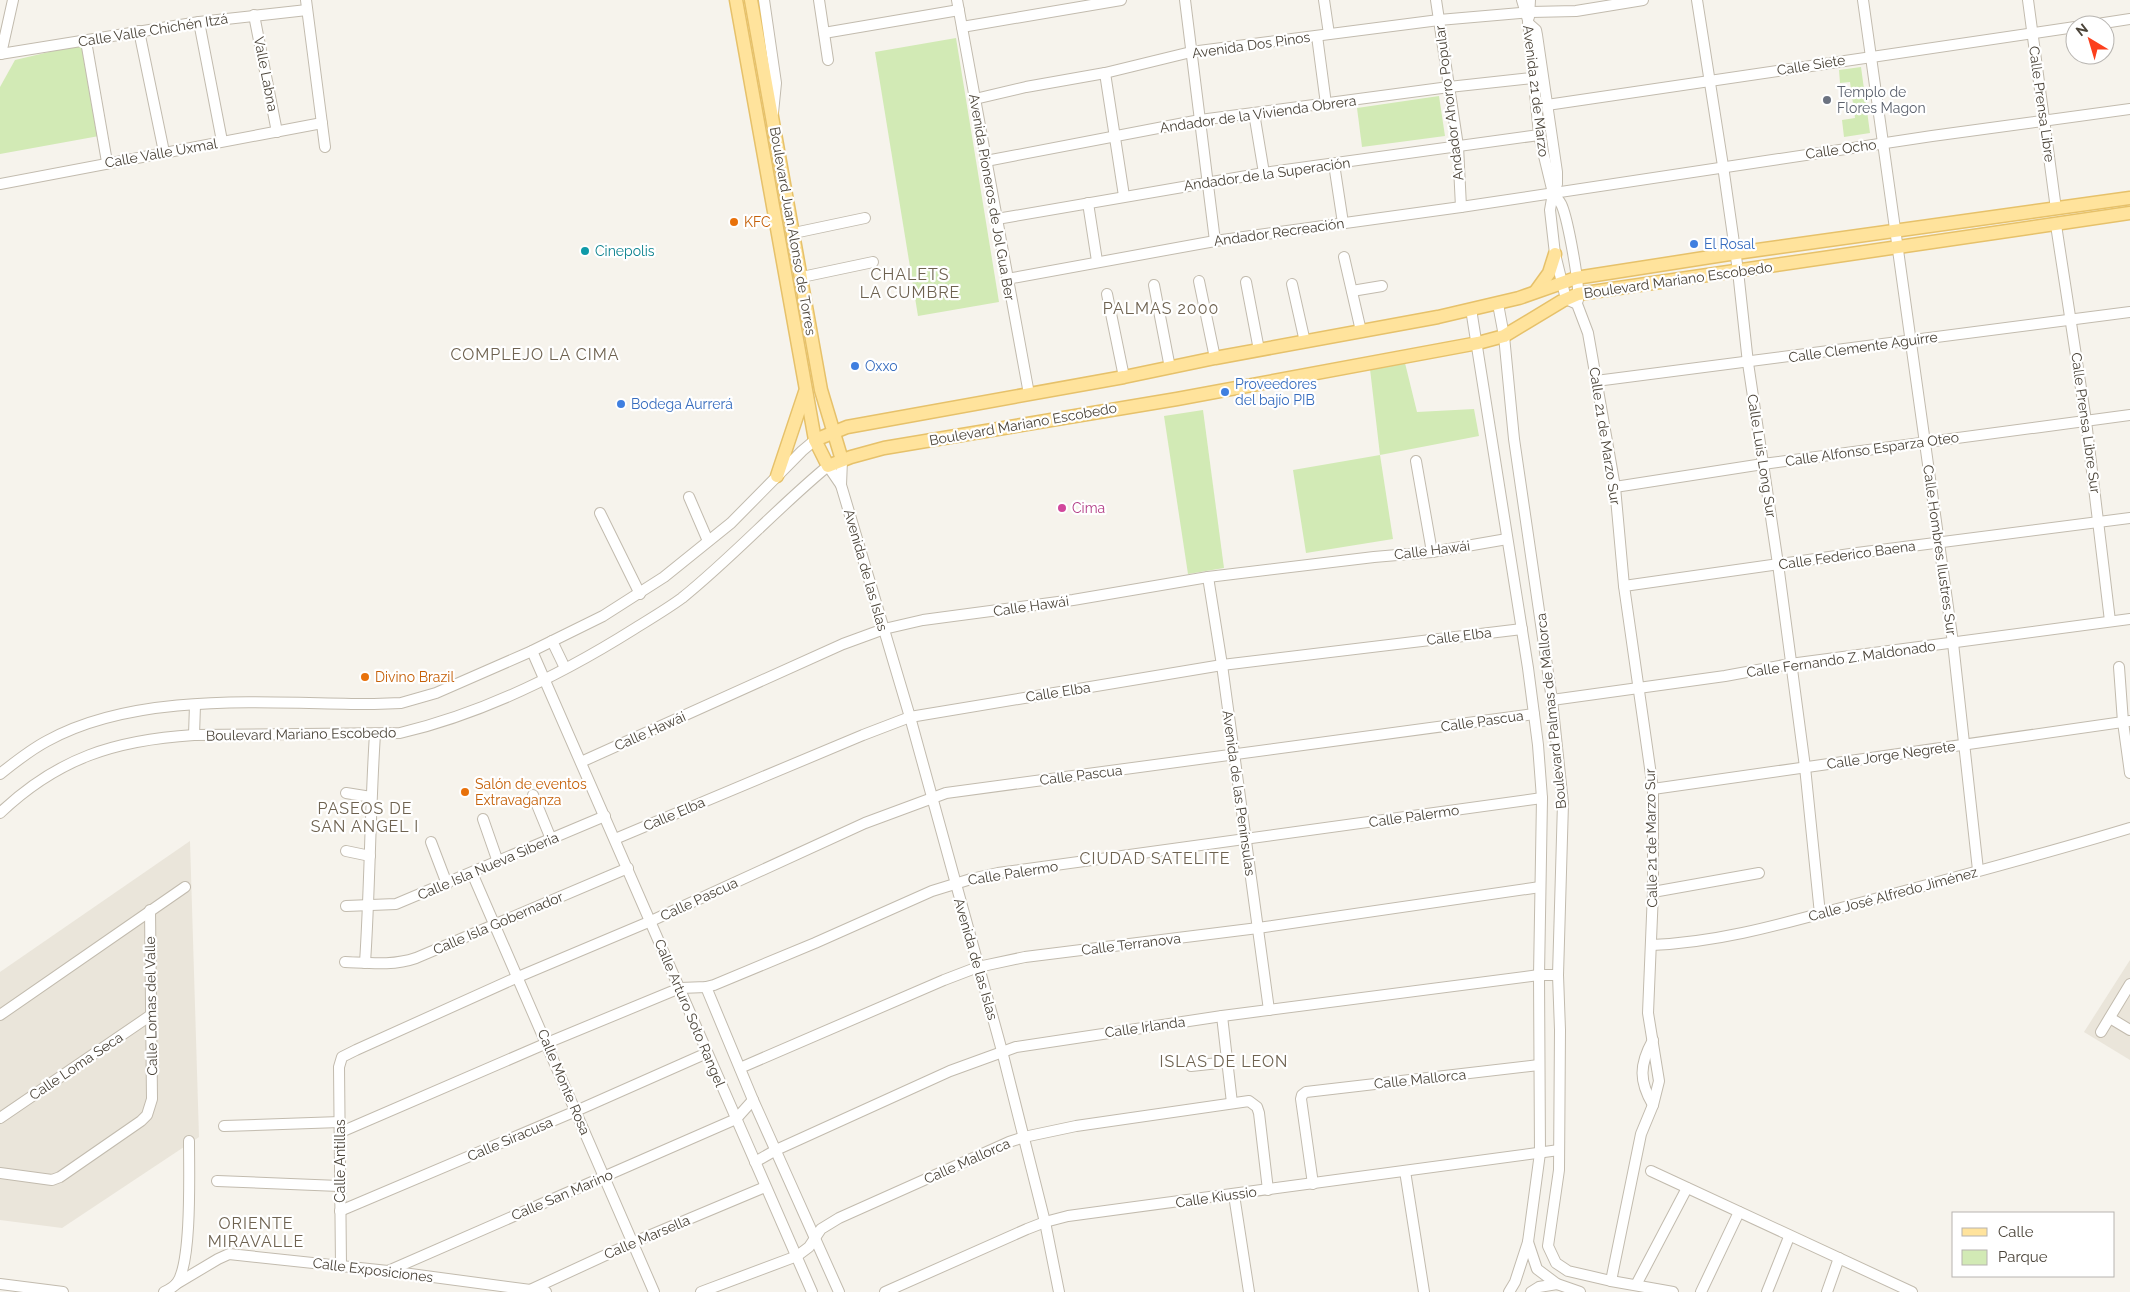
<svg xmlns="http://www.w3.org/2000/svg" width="2130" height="1292" viewBox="0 0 2130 1292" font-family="Raleway,sans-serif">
<rect width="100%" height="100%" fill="#f6f3ec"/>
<g fill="#eae5da">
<path d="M190,841L199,1137L62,1228L0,1220V972Z"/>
<path d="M2130,960V1060L2084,1032Z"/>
</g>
<g fill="#d2eab5">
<path d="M956,38L999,302L918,316L875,52Z"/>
<path d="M83,44L99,136L0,154V87L15,60Z"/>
<path d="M1861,67L1870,133L1844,137L1842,120L1855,118L1850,82L1840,83L1839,70Z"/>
<path d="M1439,96L1445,136L1362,147L1357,108Z"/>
<path d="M1405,363L1417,412L1474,409L1479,436L1380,455L1393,539L1306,553L1293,470L1380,455L1370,369Z"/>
<path d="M1203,410L1224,568L1188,574L1164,416Z"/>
</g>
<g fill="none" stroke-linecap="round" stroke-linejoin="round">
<g stroke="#c2bbae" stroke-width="12">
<g id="minor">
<path d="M306,0L325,147"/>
<path d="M764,0L776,83L773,113"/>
<path d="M819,0L828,60"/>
<path d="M957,0L1029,394"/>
<path d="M1185,0L1215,241"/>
<path d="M1324,0L1329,34"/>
<path d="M1436,0L1458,146L1461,207"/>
<path d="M1522,0L1528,20L1539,135L1553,193L1550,210L1555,254L1566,299L1577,304L1588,333L1615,487L1624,586L1653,789V892L1648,1013L1659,1081L1653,1105L1641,1134L1611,1281"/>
<path d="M1697,0L1723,166L1738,271L1748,363L1778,564L1805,767L1820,914"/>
<path d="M1863,0L1953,643L1978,870"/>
<path d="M2028,0L2056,209"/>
<path d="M254,15L277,132"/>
<path d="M1529,17L1530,0"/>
<path d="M199,22L222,141"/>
<path d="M1528,23L1536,30L1537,35L1557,172V184L1553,193"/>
<path d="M2091,25L2130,19"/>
<path d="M962,27L1121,0"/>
<path d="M139,31L164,152"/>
<path d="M824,33L959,10"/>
<path d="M1317,36L1326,104"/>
<path d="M86,41L107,162"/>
<path d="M0,54L199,22L307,10"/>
<path d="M1,54L13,0"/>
<path d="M1105,73L1124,196"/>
<path d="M975,99L1026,87L1105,73L1191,52L1439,20L1531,12L1576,11L1643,0"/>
<path d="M1547,105L2075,27"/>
<path d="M1254,113L1264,173"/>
<path d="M986,161L1200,120L1449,87L1532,78"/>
<path d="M1334,164L1343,223"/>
<path d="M0,184L322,123"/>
<path d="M1553,193C1556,197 1560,201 1562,206C1568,221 1580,285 1578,300"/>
<path d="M1088,203L1097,261"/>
<path d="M997,219L1264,173L1539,135"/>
<path d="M2056,225L2086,421L2110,621"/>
<path d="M794,233L865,218"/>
<path d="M1344,257L1361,331"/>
<path d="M802,277L873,262"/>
<path d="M1007,279L1215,241L1461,207L1932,136L2130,109"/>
<path d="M1199,281L1215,358"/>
<path d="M1246,282L1259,350"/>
<path d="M1292,284L1305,342"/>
<path d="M1154,285L1170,368"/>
<path d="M1352,291L1382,286"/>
<path d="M1107,294L1124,377"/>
<path d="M1498,304L1504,336L1514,439L1552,700L1563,803L1558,975L1560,1030L1559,1170L1548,1246L1556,1263L1568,1271L1611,1281L1673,1292"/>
<path d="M1471,309L1528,668L1538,745L1542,798L1539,975L1540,1153L1528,1242L1515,1282L1509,1292"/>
<path d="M1596,381L2130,312"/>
<path d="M842,460L841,485L910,717L1002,1051L1045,1222L1059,1292"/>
<path d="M1416,461L1432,552"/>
<path d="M1615,487L1763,464L2130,415"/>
<path d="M689,497L708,541"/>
<path d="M600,513L640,594"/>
<path d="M1208,577L1222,665L1269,1010"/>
<path d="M1624,586L1857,553L2130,518"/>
<path d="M552,641L565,668"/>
<path d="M532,651L812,1292"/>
<path d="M2119,667L2123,722L2130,773"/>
<path d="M1552,700L1725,676L1790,664L2130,619"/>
<path d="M194,735L195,705"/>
<path d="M581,762L843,644L884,629L923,620L1073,600L1208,577L1374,557L1432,552L1507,539"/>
<path d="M0,774C15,762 30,750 47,741C139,690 272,704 374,704L401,703L436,693L532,651L603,616L664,577L731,523L802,451L815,440"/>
<path d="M1653,789L2130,721"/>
<path d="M346,793L371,797"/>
<path d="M533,795L551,839"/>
<path d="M0,813C58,758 115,740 194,735L400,733C481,714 564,673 634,629C650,619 667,609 682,598C733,557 777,508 828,466L841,485"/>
<path d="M483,819L498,862"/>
<path d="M615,839L863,735L910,717L1222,665L1522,629"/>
<path d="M431,842L447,884"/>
<path d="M346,851L370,856"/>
<path d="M472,873L654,1292"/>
<path d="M1653,892L1759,873"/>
<path d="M346,906L396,904L605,816"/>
<path d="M1652,945C1728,942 1798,919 1871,900C1957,877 2044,854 2130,828"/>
<path d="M345,962C369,963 393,966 416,958L628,868"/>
<path d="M365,963C370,887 370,810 375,734"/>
<path d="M706,987L753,1100L839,1292"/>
<path d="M0,1015L185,887"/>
<path d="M1222,1016L1232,1103"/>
<path d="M2110,1018L2130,1030"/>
<path d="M2101,1032L2130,984"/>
<path d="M1653,1040C1639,1065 1639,1081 1653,1105"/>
<path d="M1191,1066L1228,1062"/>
<path d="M740,1068L944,980L978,967L1025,957L1258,928L1540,887"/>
<path d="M0,1118L151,1015"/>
<path d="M224,1126L340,1122"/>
<path d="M341,1132L547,1043L680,988L706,987L714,985L815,943L932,891L971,879L998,873L1542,798"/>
<path d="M755,1162L776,1150L950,1071L1016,1047L1222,1016L1539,975H1558"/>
<path d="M1405,1171L1424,1292"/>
<path d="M1651,1171L1912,1292"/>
<path d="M0,1173L52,1180L60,1177L141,1121L147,1115L152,1099L150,910"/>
<path d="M217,1181L339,1186"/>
<path d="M1313,1184L1301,1099L1302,1095L1306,1092L1539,1065"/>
<path d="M1234,1195L1249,1292"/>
<path d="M340,1211L576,1111L707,1053"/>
<path d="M1528,1242L1537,1269L1557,1284L1580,1292"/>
<path d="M341,1266L339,1067L342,1057L356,1050L518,977L651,921L865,823L946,793L1534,714"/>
<path d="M388,1271L736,1119L753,1100"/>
<path d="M0,1284L63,1292"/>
<path d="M176,1284L218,1259L229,1254L388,1271L546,1292"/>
<path d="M1636,1285L1687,1188"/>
<path d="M530,1290L634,1242L765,1187"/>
<path d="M164,1292C168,1290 174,1287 177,1283C192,1262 189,1171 189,1141"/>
<path d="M701,1292L797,1256L809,1247L821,1229L839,1218L1009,1142L1024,1137L1076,1126L1249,1101L1257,1107L1259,1113L1268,1190"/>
<path d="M885,1292L1027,1229L1045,1222L1068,1216L1559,1150"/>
<path d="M1531,1292L1539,1287L1557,1284"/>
<path d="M1701,1292L1739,1212"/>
<path d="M1767,1292L1789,1237"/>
<path d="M1827,1292L1839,1258"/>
</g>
</g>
<g stroke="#e6c16a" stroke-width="15">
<g id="major">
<path d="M736,0L815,440L828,466L851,457L884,448L1177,399L1478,343L1504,336L1562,301L1578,294L2130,213"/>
<path d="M751,0L821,390L842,460"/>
<path d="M1536,291L1549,273L1555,254"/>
<path d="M815,440L847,427L1124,377L1215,358L1438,317L1519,298L1576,278L1736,253L2130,198"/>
<path d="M777,476L805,392"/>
</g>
</g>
<use href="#minor" stroke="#fff" stroke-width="10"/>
<use href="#major" stroke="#ffe39c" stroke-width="12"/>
</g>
<circle fill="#6b7280" stroke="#fff" stroke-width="2" cx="1827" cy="100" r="5"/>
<g fill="#e8710a" stroke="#fff" stroke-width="2">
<circle cx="734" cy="222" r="5"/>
<circle cx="365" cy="677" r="5"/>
<circle cx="465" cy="792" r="5"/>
</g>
<g fill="#3f7fe0" stroke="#fff" stroke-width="2">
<circle cx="1694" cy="244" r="5"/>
<circle cx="855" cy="366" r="5"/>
<circle cx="1225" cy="392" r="5"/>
<circle cx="621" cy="404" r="5"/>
</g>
<circle fill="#0f9aa8" stroke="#fff" stroke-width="2" cx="585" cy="251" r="5"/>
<circle fill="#d1479c" stroke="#fff" stroke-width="2" cx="1062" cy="508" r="5"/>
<g text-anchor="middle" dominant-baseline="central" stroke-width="4.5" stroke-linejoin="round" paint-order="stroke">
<g font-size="14" fill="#4b4439" stroke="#fff">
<text transform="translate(153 30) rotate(-9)">Calle Valle Chichén Itzá</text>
<text transform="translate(1251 45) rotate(-8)">Avenida Dos Pinos</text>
<text transform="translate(1811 65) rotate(-9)">Calle Siete</text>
<text transform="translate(266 74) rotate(79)">Valle Labna</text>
<text transform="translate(1536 91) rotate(83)">Avenida 21 de Marzo</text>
<text transform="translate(1449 103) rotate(-97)">Andador Ahorro Popular</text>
<text transform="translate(2042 104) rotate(82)">Calle Prensa Libre</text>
<text transform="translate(1258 114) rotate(-8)">Andador de la Vivienda Obrera</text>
<text transform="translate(1841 149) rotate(-8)">Calle Ocho</text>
<text transform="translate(161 153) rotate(-10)">Calle Valle Uxmal</text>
<text transform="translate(1267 174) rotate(-8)">Andador de la Superación</text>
<text transform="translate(992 197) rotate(80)">Avenida Pioneros de Jol Gua Ber</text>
<text transform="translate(793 231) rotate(80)">Boulevard Juan Alonso de Torres</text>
<text transform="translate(1279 232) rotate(-8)">Andador Recreación</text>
<text transform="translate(1678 280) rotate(-8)">Boulevard Mariano Escobedo</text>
<text transform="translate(1863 347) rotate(-8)">Calle Clemente Aguirre</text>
<text transform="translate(2086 423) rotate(82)">Calle Prensa Libre Sur</text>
<text transform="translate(1023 424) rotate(-10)">Boulevard Mariano Escobedo</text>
<text transform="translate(1605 436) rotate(81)">Calle 21 de Marzo Sur</text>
<text transform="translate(1872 449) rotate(-8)">Calle Alfonso Esparza Oteo</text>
<text transform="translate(1762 456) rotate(81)">Calle Luis Long Sur</text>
<text transform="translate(1432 550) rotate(-7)">Calle Hawái</text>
<text transform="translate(1940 550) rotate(82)">Calle Hombres Ilustres Sur</text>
<text transform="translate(1847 555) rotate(-8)">Calle Federico Baena</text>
<text transform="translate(866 570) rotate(74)">Avenida de las Islas</text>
<text transform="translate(1031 606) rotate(-8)">Calle Hawái</text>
<text transform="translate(1459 636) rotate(-7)">Calle Elba</text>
<text transform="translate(1841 659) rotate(-8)">Calle Fernando Z. Maldonado</text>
<text transform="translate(1058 692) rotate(-9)">Calle Elba</text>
<text transform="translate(1551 711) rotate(-96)">Boulevard Palmas de Mallorca</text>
<text transform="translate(1482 721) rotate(-8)">Calle Pascua</text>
<text transform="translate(650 731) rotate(-24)">Calle Hawái</text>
<text transform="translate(301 734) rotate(-1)">Boulevard Mariano Escobedo</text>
<text transform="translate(1891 755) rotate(-8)">Calle Jorge Negrete</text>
<text transform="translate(1081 775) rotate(-7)">Calle Pascua</text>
<text transform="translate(1239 793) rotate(82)">Avenida de las Penínsulas</text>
<text transform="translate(674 814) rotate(-23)">Calle Elba</text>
<text transform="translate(1414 816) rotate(-8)">Calle Palermo</text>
<text transform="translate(1651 838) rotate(-91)">Calle 21 de Marzo Sur</text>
<text transform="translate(488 866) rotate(-23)">Calle Isla Nueva Siberia</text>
<text transform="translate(1013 873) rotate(-9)">Calle Palermo</text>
<text transform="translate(1893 894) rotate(-15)">Calle José Alfredo Jiménez</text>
<text transform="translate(699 899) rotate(-25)">Calle Pascua</text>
<text transform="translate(498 923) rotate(-23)">Calle Isla Gobernador</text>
<text transform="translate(1131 944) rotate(-7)">Calle Terranova</text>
<text transform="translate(976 959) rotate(74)">Avenida de las Islas</text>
<text transform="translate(151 1006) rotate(-91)">Calle Lomas del Valle</text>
<text transform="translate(690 1013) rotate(67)">Calle Arturo Soto Rangel</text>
<text transform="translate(1145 1027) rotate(-8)">Calle Irlanda</text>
<text transform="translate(76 1066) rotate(-34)">Calle Loma Seca</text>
<text transform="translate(1420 1079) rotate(-6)">Calle Mallorca</text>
<text transform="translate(564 1082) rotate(67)">Calle Monte Rosa</text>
<text transform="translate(510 1139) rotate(-23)">Calle Siracusa</text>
<text transform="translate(340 1161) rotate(-90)">Calle Antillas</text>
<text transform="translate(967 1161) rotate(-24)">Calle Mallorca</text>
<text transform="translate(562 1195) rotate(-23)">Calle San Marino</text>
<text transform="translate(1216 1197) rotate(-8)">Calle Kiussio</text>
<text transform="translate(647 1237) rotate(-23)">Calle Marsella</text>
<text transform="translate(373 1270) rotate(7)">Calle Exposiciones</text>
</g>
<g font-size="14" fill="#5b616d" stroke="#fff" text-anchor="start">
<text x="1837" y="92">Templo de<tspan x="1837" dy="16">Flores Magon</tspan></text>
</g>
<g font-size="14" fill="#c56008" stroke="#fff" text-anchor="start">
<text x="744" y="222">KFC</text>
<text x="375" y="677">Divino Brazil</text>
<text x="475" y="784">Salón de eventos<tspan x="475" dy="16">Extravaganza</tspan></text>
</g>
<g font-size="14" fill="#366cbe" stroke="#fff" text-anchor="start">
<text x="1704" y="244">El Rosal</text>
<text x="865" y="366">Oxxo</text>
<text x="1235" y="384">Proveedores<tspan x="1235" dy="16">del bajío PIB</tspan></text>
<text x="631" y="404">Bodega Aurrerá</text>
</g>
<g font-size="14" fill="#0d838f" stroke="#fff" text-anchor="start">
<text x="595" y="251">Cinepolis</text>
</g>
<g font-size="14" fill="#b23c85" stroke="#fff" text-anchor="start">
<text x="1072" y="508">Cima</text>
</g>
<g font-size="16" letter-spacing="1" fill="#6e6250" stroke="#fff">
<text x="910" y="274">CHALETS<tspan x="910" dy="18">LA CUMBRE</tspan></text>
<text x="1161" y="308">PALMAS 2000</text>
<text x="535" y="354">COMPLEJO LA CIMA</text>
<text x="365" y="808">PASEOS DE<tspan x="365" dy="18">SAN ANGEL I</tspan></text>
<text x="1155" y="858">CIUDAD SATELITE</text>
<text x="1224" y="1061">ISLAS DE LEON</text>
<text x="256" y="1223">ORIENTE<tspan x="256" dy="18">MIRAVALLE</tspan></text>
</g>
</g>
<rect x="1952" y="1212" width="162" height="65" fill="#ffffff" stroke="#b7b4b0"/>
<rect x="1962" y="1228" width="25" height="8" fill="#ffe39c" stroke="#b7b4b0"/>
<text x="1998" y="1237" font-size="15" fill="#4b4439">Calle</text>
<rect x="1962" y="1250" width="25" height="15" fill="#d2eab5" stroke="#b7b4b0"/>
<text x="1998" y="1262" font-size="15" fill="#4b4439">Parque</text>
<g transform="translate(2090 40) rotate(322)"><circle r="24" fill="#ffffff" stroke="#b7b4b0"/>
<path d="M0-4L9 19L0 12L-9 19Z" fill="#fc3f1d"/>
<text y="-8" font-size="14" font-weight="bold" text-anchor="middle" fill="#4b4439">N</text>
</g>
</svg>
